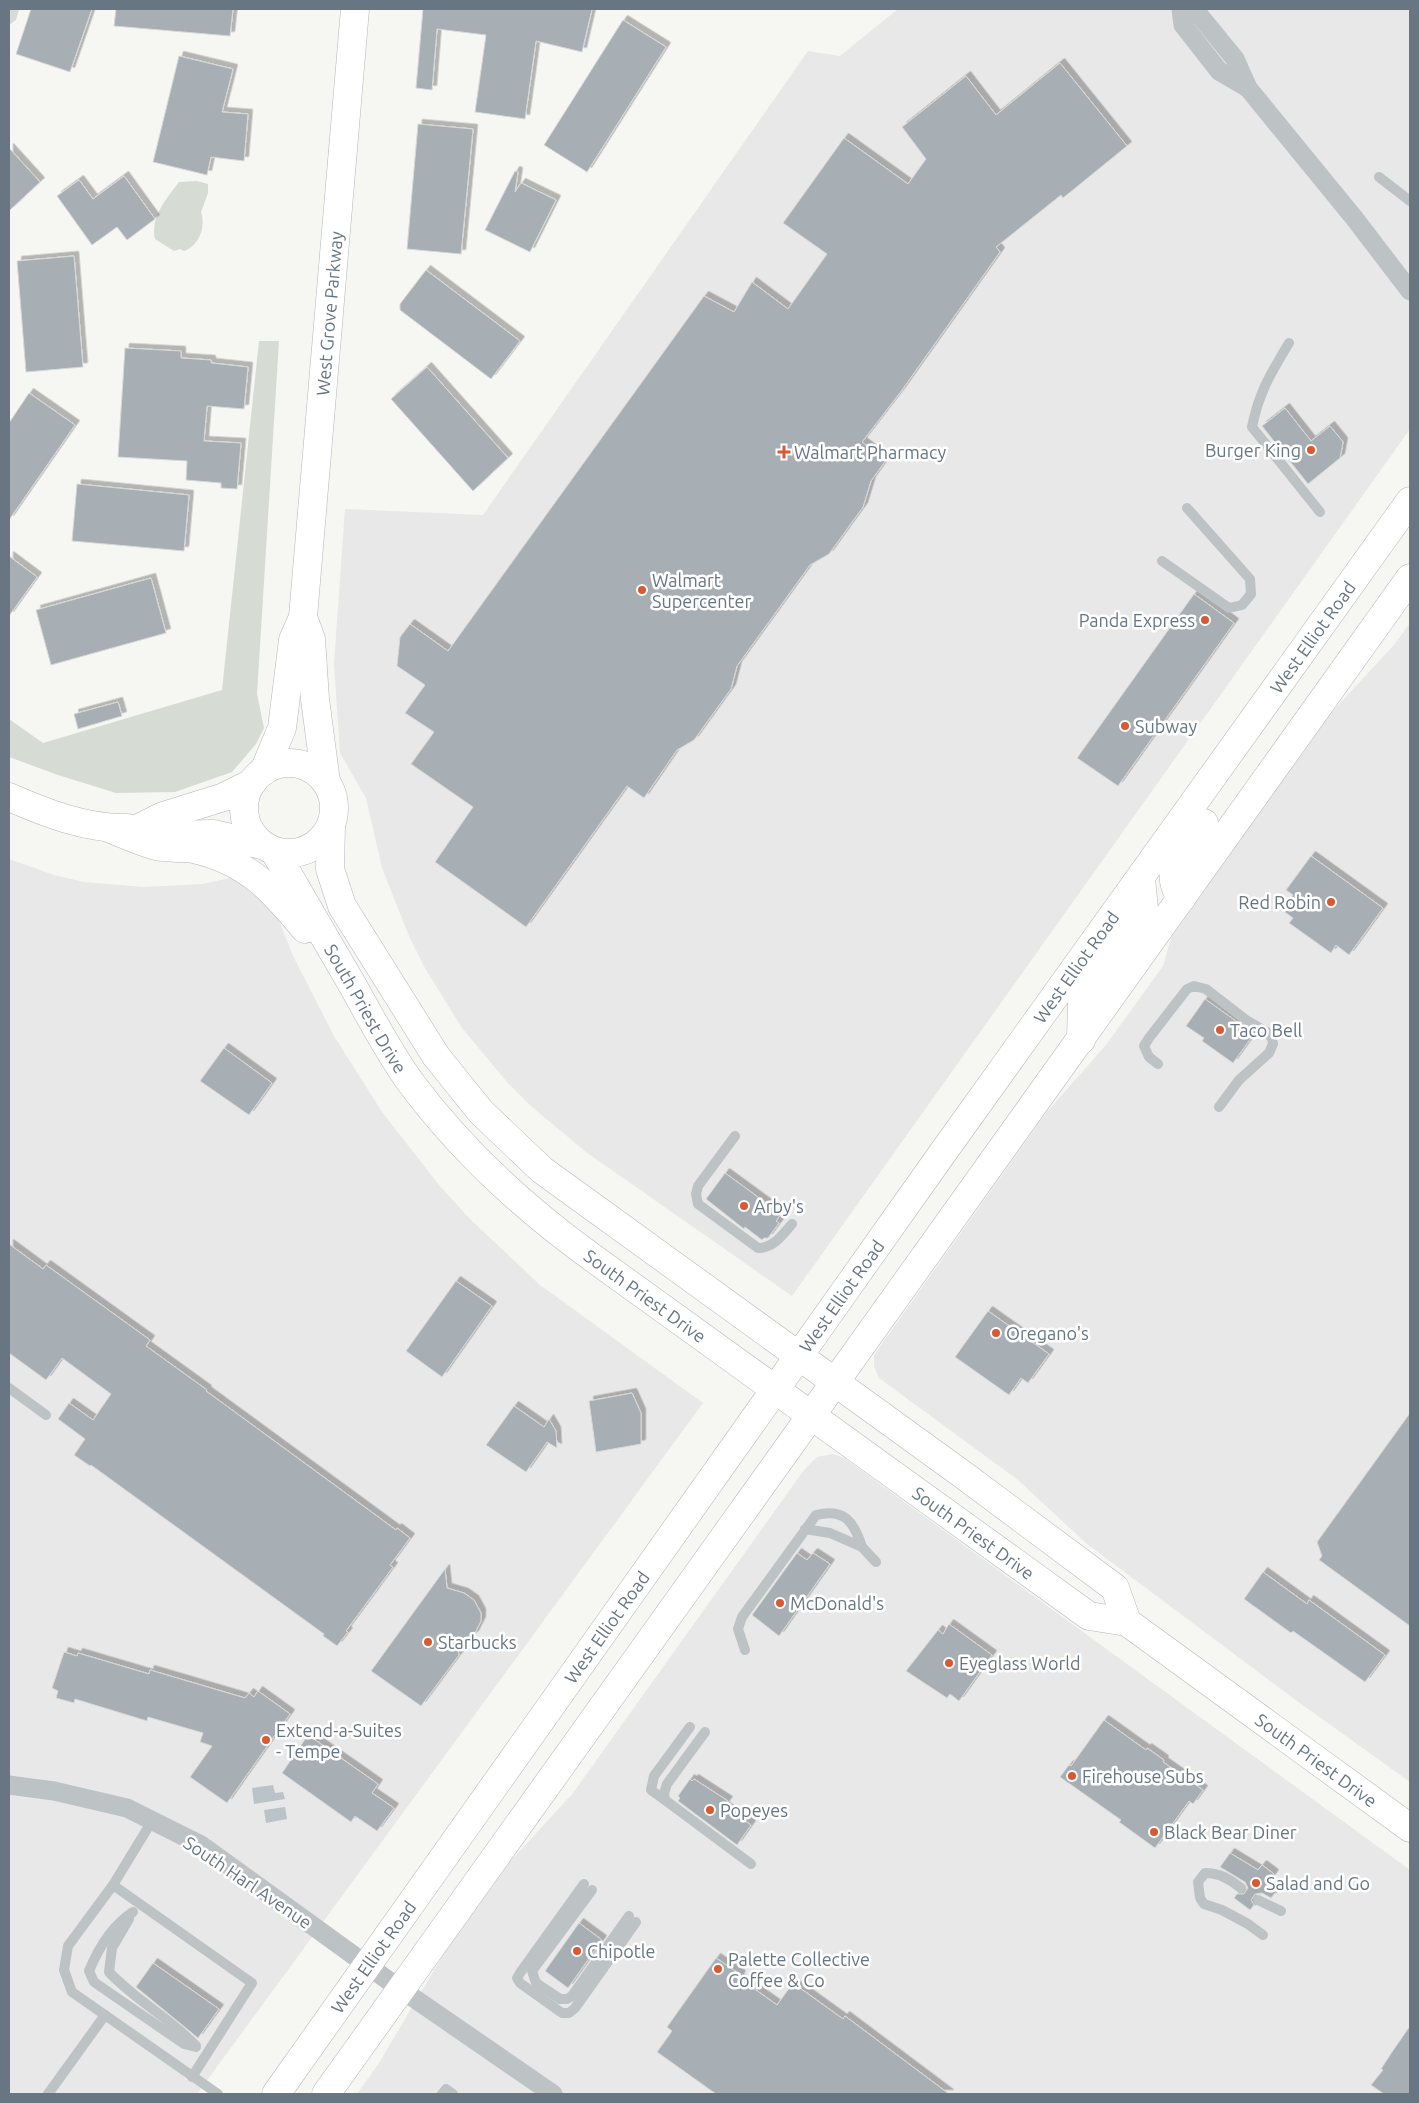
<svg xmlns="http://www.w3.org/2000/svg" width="1419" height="2103" viewBox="0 0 1419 2103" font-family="Ubuntu,sans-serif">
<defs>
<filter id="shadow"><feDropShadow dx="4.5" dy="-4.5" stdDeviation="0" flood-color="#0004"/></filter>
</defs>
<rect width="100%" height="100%" fill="#f6f6f3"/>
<g fill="#e7e8e7">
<path d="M898,9H1410V429L792,1296L586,1152L532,1107L507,1082L462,1028L425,968L409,936L382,868L366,798L340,753L334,664L345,509L483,515L808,51L840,56Z"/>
<path d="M1410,623V1782L1293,1698L1087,1544L1018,1480L879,1378L874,1366V1355L1046,1113L1106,1045L1163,966L1171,938L1330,714L1394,645Z"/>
<path d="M9,859L54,875L84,882L143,887L202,884L260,872L293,956L334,1036L382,1112L439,1185L471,1220L540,1285L703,1403L197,2094H9Z"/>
<path d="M833,1454L844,1458L1410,1870V2094H357L379,2063L443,1955L507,1865L573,1793L804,1470L817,1457Z"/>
</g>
<g fill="#d6dbd3">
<path d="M9,9H19L16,20L9,25Z"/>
<path d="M197,181L208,184V193L201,212C206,227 199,246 184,251L180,249L174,251L155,239C150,217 167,198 179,182Z"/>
<path d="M259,341H279L257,694L264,728L256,744L232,772L175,792L116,793L58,775L9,757V719L43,743L222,690Z"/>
</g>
<g fill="#b9c3c8">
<path d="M273,1785L275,1793L283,1792L285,1799L254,1804L252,1788Z"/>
<path d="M285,1807L287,1819L266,1823L264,1810Z"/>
</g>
<g fill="#a7afb4" stroke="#d8d8d6" filter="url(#shadow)">
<path d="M31,9H92L70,72L16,54Z"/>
<path d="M116,9H233L230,36L114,26Z"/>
<path d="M423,9H592L582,52L536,41L525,119L475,112L486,35L437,29L432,90L416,88Z"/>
<path d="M623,20L666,47L587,172L544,145Z"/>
<path d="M179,56L233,69L222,112L248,114L244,161L211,157L207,175L153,162Z"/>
<path d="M1060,63L1127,146L1063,198L1061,195L996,247L1000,252L902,390L862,442L886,460L871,481L863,507L829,554L810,565L737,666L731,689L694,740L677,750L644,798L627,786L526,927L435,862L473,807L411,764L434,732L405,713L425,685L397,666L400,637L410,624L448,651L704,296L734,312L752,282L788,309L827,254L783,223L844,138L908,184L926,159L902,127L966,76L996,115Z"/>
<path d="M418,124L473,129L461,254L407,249Z"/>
<path d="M9,148L40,182L9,211Z"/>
<path d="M515,171L518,172L515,192L521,183L556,200L530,252L485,230Z"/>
<path d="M124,176L155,219L127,240L117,227L92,245L57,196L79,180L93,199Z"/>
<path d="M74,256L83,367L26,372L17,261Z"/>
<path d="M426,270L520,341L491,379L400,310V304Z"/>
<path d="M125,348L181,351V358L211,360V363L248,367L244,409L207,406L204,441L241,443L237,489L221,488V483L186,480L187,461L118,457Z"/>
<path d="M427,367L508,458L473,491L391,399Z"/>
<path d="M29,393L75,425L9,520V423Z"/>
<path d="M1285,408L1311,441L1330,426L1343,442L1340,458L1308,484L1262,426Z"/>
<path d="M77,484L189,495L184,551L72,541Z"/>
<path d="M9,556L37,577L9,616Z"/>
<path d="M151,578L166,633L51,665L36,610Z"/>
<path d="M1194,594L1234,623L1118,786L1077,758Z"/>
<path d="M118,702L122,716L78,729L74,714Z"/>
<path d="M1311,856L1383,908L1349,955L1336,945L1331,953L1289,923L1293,918L1282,910L1293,895L1286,890Z"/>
<path d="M1205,999L1254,1034L1233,1063L1202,1041L1204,1038L1186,1026Z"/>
<path d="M224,1048L272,1083L249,1115L200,1081Z"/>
<path d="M725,1173L781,1214L776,1221L779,1223L768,1238H764L762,1240L745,1227L744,1229L706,1199Z"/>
<path d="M9,1244L43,1269L46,1265L150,1340L146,1346L207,1390L206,1391L396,1530L397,1528L410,1538L390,1565L393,1567L346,1631L348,1632L337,1646L323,1636L324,1634L91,1465L90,1466L74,1455L85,1439L58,1419L69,1403L93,1420L111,1394L62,1358L46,1380L9,1353Z"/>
<path d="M456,1281L492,1306L442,1377L406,1351Z"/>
<path d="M988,1311L1049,1354L1028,1383L1021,1378L1009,1395L955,1357Z"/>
<path d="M632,1393L641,1413V1444L596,1452L589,1401Z"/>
<path d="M514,1406L544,1427L549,1419L556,1431L557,1448L547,1442L526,1472L486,1445Z"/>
<path d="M1410,1413V1626L1319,1560L1322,1556L1317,1542Z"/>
<path d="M797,1553L807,1560L813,1553L830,1564L779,1636L752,1615Z"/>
<path d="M445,1569L447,1588L464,1593L474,1600L481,1613V1621L474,1635L457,1646L459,1655L421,1706L371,1671Z"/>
<path d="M1263,1572L1307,1604L1309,1600L1385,1655L1365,1682L1293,1631L1291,1633L1244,1599Z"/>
<path d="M949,1624L992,1655L959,1701L950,1694L947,1698L906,1671L938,1630L943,1634Z"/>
<path d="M64,1652L77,1656L78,1653L149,1674L150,1670L245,1698L249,1693L254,1697L258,1691L290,1714L227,1803L190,1777L212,1746L200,1742L203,1733L148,1717L147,1721L75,1699L74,1703L56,1698L58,1691L52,1688Z"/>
<path d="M1104,1720L1146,1750L1147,1748L1164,1760L1163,1762L1203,1790L1193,1804L1189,1801L1155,1848L1119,1822L1121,1820L1060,1777L1069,1765L1071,1766Z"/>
<path d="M308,1735L378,1784L372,1793L394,1808L377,1831L355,1816L351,1822L282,1773Z"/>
<path d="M690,1779L692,1781L694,1779L728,1801L724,1806L751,1825L737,1845L678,1801L680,1798L678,1796Z"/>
<path d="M1230,1853L1258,1870L1262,1865L1274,1874L1269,1881L1279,1888L1271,1898L1262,1893L1255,1894L1251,1900L1254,1905L1250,1910L1234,1898L1237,1894H1244L1248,1888L1245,1882L1220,1867Z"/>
<path d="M579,1923L602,1940L568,1988L545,1971Z"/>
<path d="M716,1958L741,1975L739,1978L777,2005L793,1983L843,2019L845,2016L949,2094H716L657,2052L672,2031L667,2027Z"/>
<path d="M153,1963L219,2009L198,2038L136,1987Z"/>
<path d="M1410,2026V2094H1384L1371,2085L1383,2070L1381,2069L1392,2052Z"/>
</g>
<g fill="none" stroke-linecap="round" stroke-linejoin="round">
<g stroke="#b2b7bb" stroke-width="29">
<g id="secondary">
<path d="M303,617L311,639L315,699L326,782"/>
<circle cx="289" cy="808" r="45"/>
<path id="s1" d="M264,771L282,728L293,640L303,617L355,9"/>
<path d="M9,797C46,813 86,829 127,828"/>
<path d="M331,826L330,869L342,906L436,1056L481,1112L542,1170L962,1474L1115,1588L1127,1622"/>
<path d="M108,828C124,834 140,842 156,846C168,849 182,847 194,849C247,861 272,889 305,929"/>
<path d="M139,828L163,816L224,797L252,783"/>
<path d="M171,835L213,834L262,845"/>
<path id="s2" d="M275,852C301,896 327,941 353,986C371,1018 389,1053 411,1083C461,1150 525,1209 593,1258L1089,1616L1127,1622L1410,1828"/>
<path d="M1181,899C1174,886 1171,876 1176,862L1204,823"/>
<path d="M1081,1040L1082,1002L1142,916L1144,909L1141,879"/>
<path id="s3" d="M276,2094L944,1151L1410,501"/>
<path d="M326,2094L1410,578"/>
</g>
</g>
<g stroke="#bdc2c5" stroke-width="10">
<path d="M1379,177L1410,201"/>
<path d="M1289,343C1271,373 1259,392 1252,427L1320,512"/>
<path d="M1162,561L1229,608L1242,605L1251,594L1250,579L1187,508"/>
<path d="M1158,1064L1149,1057L1144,1046L1149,1038L1187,989L1194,986L1206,989L1246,1020L1267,1032L1272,1038L1273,1044L1269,1053L1239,1080L1219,1107"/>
<path d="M735,1136L698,1186L696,1194L698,1204L758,1248C774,1248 782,1235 792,1224"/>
<path d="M9,1388L46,1415"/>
<path d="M805,1529L830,1533L862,1547L876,1562"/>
<path d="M745,1650L738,1629L742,1617L816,1515C845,1508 854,1522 862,1547"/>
<path d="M705,1732L667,1784L664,1793L665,1800L751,1864"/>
<path d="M665,1800L651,1790L654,1776L690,1727"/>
<path d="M152,1821L113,1885L68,1946L64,1970L72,1992L218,2094"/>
<path d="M584,1884L520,1973L517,1978L520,1983L562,2013H569L575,2008L636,1922"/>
<path d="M113,1885L252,1983L192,2077"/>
<path d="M1241,1888C1229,1879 1220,1873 1205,1873L1198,1882L1200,1898L1204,1904L1222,1910L1248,1924L1263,1935"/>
<path d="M592,1890L532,1971L536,1983L560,1999H567L572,1996L629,1916"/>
<path d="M1258,1900L1281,1911"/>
<path d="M133,1912C113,1925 98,1949 89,1971L94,1982L184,2044L196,2047"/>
<path d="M129,1919L112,1948L109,1972C135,2000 170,2018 196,2046"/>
<path d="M48,2094L105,2015"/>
<path d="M442,2094L446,2089L453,2094"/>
</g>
<g stroke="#bdc2c5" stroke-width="19">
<path d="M1181,9L1183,25L1219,71L1248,88"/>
<path d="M1189,9L1200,16L1235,59L1248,88L1355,219L1410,291"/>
<path d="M9,1785L54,1791L127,1808L201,1845L389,1981L553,2094"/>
</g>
<use href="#secondary" stroke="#fff" stroke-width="28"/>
</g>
<g fill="#d75a32" stroke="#fff" stroke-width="2">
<circle cx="1311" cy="450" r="5"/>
<path d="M781.5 444.5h5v5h5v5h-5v5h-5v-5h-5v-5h5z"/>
<circle cx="642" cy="590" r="5"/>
<circle cx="1205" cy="620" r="5"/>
<circle cx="1125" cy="726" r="5"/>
<circle cx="1331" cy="902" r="5"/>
<circle cx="1220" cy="1030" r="5"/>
<circle cx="744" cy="1206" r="5"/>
<circle cx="996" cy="1333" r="5"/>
<circle cx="780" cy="1603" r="5"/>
<circle cx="428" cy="1642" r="5"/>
<circle cx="949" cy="1663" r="5"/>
<circle cx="266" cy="1740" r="5"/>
<circle cx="1072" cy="1776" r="5"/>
<circle cx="710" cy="1810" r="5"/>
<circle cx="1154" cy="1832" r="5"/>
<circle cx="1256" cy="1883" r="5"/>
<circle cx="577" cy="1951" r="5"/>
<circle cx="718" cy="1969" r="5"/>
</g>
<g text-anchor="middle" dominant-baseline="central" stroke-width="5" stroke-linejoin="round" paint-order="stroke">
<g font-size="18" fill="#677682" stroke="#fff">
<text stroke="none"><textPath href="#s1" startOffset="465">West Grove Parkway</textPath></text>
<text stroke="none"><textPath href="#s3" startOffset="1788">West Elliot Road</textPath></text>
<text stroke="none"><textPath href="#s3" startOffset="1382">West Elliot Road</textPath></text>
<text stroke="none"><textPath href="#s2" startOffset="181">South Priest Drive</textPath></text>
<text stroke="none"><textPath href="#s2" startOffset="586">South Priest Drive</textPath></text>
<text stroke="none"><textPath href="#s3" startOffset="978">West Elliot Road</textPath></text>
<text stroke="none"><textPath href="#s2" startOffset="991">South Priest Drive</textPath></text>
<text stroke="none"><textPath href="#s3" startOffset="572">West Elliot Road</textPath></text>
<text stroke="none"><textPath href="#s2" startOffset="1406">South Priest Drive</textPath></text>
<text transform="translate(248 1882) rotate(34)">South Harl Avenue</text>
<text stroke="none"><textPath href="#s3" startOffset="168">West Elliot Road</textPath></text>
</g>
<g font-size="18" fill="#677682" stroke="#fff" text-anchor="start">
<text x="1301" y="450" text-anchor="end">Burger King</text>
<text x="794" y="452">Walmart Pharmacy</text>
<text x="652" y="580">Walmart<tspan x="652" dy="21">Supercenter</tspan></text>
<text x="1195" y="620" text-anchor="end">Panda Express</text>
<text x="1135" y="726">Subway</text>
<text x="1321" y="902" text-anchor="end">Red Robin</text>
<text x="1230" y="1030">Taco Bell</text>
<text x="754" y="1206">Arby's</text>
<text x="1006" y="1333">Oregano's</text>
<text x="790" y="1603">McDonald's</text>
<text x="438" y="1642">Starbucks</text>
<text x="959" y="1663">Eyeglass World</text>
<text x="276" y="1730">Extend-a-Suites<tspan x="276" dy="21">- Tempe</tspan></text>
<text x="1082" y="1776">Firehouse Subs</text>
<text x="720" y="1810">Popeyes</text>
<text x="1164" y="1832">Black Bear Diner</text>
<text x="1266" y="1883">Salad and Go</text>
<text x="587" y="1951">Chipotle</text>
<text x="728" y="1959">Palette Collective<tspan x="728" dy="21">Coffee &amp; Co</tspan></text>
</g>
</g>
<rect width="1419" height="2103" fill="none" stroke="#677682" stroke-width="20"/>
</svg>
